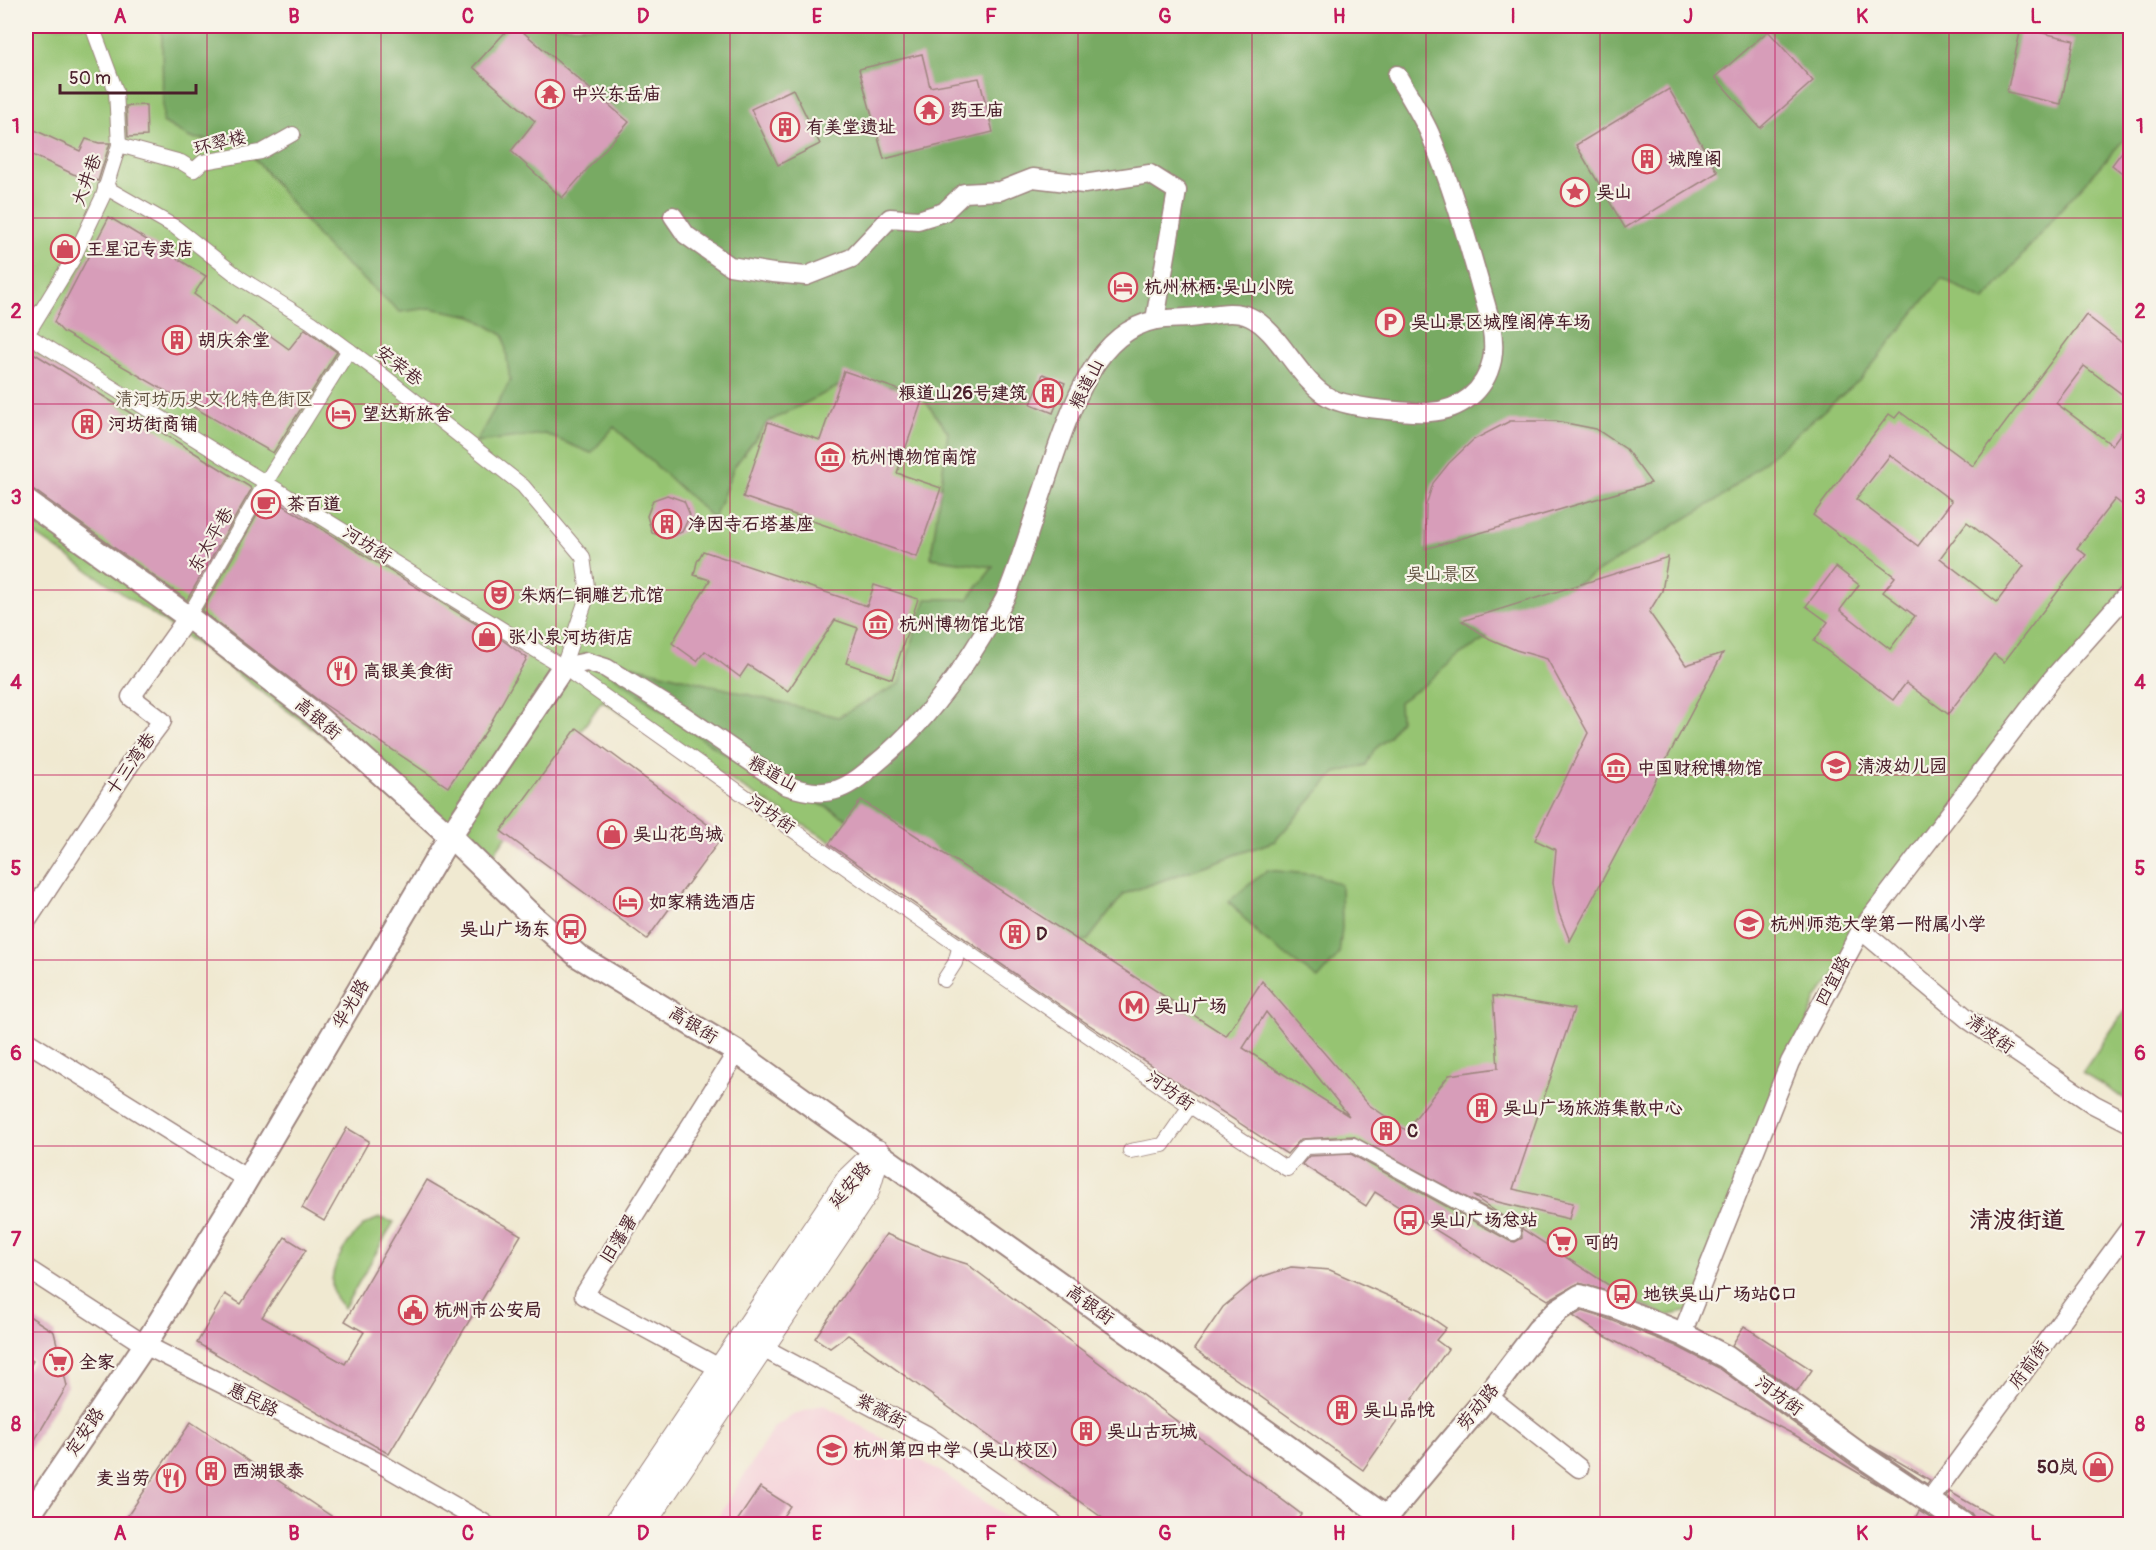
<svg xmlns="http://www.w3.org/2000/svg" width="2156" height="1550" viewBox="0 0 2156 1550" font-family="Pangolin,'LXGW WenKai TC',sans-serif">
<rect width="100%" height="100%" fill="#f7f3e8"/>
<filter id="ink" filterUnits="userSpaceOnUse"><feTurbulence type="fractalNoise" baseFrequency=".0167" numOctaves="2"/><feDisplacementMap in="SourceGraphic" scale="12" xChannelSelector="R" yChannelSelector="G"/><feConvolveMatrix kernelMatrix="1 2 1 2 8 2 1 2 1" color-interpolation-filters="sRGB"/></filter>
<filter id="wash" filterUnits="userSpaceOnUse"><feTurbulence type="fractalNoise" baseFrequency=".008" numOctaves="4" result="noise"/><feDisplacementMap in="SourceGraphic" scale="24" xChannelSelector="R" yChannelSelector="G"/><feGaussianBlur stdDeviation="1.35" result="paint"/><feColorMatrix in="noise" values="0 0 0 0 0 0 0 0 0 0 0 0 0 0 0 0 0 1.4 0 .05"/><feComposite in="paint" operator="in"/></filter>
<g filter="url(#wash)">
<rect width="100%" height="100%" fill="#f0e9d1"/>
<path fill="#f5cfd9" d="M823,1404L943,1473L1017,1524H714L774,1427L795,1414Z"/>
<g fill="#96c472" stroke="#70724e" stroke-width="1.5">
<path d="M26,26H2130V588L1816,999L1695,1310L1666,1316L1403,1193L602,701L491,858L189,639L26,528Z"/>
<path d="M2130,1003V1102L2082,1073Z"/>
<path d="M380,1218L394,1222L344,1308C341,1305 337,1301 335,1297C324,1273 346,1242 363,1226C368,1222 374,1220 380,1218Z"/>
</g>
<g fill="#78aa64" stroke="#616448" stroke-width="1.5">
<path d="M158,26H2130V133L2061,209L1984,301L1942,278L1861,379L1722,497L1459,655L1427,683L1399,702L1400,720L1389,737L1374,750L1366,765L1335,773L1275,841L1124,894L1088,940L1055,947L929,866L830,809L800,794L765,781L677,722L582,653L838,717L899,684L926,599H968L993,567L931,558L948,432L923,398L911,387L841,385L768,422L734,467L714,519L614,427L591,453L545,434L476,442L510,381L504,336L472,316L430,308L400,312L326,246L242,143L190,138L163,122L162,34Z"/>
<path d="M1267,870L1318,875L1341,885L1342,928L1339,955L1318,979L1261,937L1229,901Z"/>
</g>
<g id="blocks">
<g fill="#d79db9" fill-rule="evenodd">
<path d="M511,26H516L629,122L562,198L511,151L535,121L473,67Z"/>
<path d="M2021,28L2074,40L2061,104L2007,92Z"/>
<path d="M1768,31L1813,81L1760,128L1715,77Z"/>
<path d="M922,54L930,87L979,78L993,132L884,159L859,69Z"/>
<path d="M793,89L820,144L778,165L751,109Z"/>
<path d="M1669,89L1718,172L1625,228L1576,145Z"/>
<path d="M146,105L147,136L128,137L126,106Z"/>
<path d="M26,126L80,151L86,139L99,143H110L98,181L73,174L26,152Z"/>
<path d="M2130,141V179L2112,165Z"/>
<path d="M109,217L206,276L194,294L236,325L243,316L289,349L305,329L337,352L273,453L63,332L54,322Z"/>
<path d="M2086,315L2130,349V400L2084,366L2056,403L2112,445L2130,420V511L2115,499L2077,548L2086,555L2004,662L1994,654L1948,714L1906,683L1893,700L1814,641L1828,622L1806,606L1836,567L1859,585L1840,610L1890,649L1915,616L1883,592L1895,577L1813,515L1889,414L1895,418L1900,412L1973,466ZM1890,455L1952,501L1918,546L1856,499ZM1967,522L2024,566L1997,602L1940,558Z"/>
<path d="M35,354L250,487L251,490L187,600L34,490L26,488V362Z"/>
<path d="M844,371L923,398L897,473L941,488L917,557L743,497L768,422L820,440Z"/>
<path d="M1043,374L1065,383L1053,413L1031,404Z"/>
<path d="M1510,421H1556L1596,429L1626,449L1651,483L1425,549L1426,505L1433,483L1449,463L1473,440Z"/>
<path d="M667,495L684,501L690,515L682,532L668,538L652,533L647,516L653,500Z"/>
<path d="M268,496L501,639L527,658L486,731L448,787L318,700L202,611Z"/>
<path d="M703,551L867,606L874,585L918,599L892,679L846,663L858,628L835,620L788,691L748,665L740,677L705,651L697,661L672,643L710,580L694,575L697,562Z"/>
<path d="M1668,557L1662,591L1649,612L1686,665L1723,653L1570,941L1559,913L1553,883L1556,850L1535,840L1588,733L1547,659L1516,650L1490,639L1462,621Z"/>
<path d="M577,728L723,836L647,939L501,831Z"/>
<path d="M861,800L1226,1036L1262,981L1369,1105L1406,1130L1449,1075L1498,1068L1493,996L1574,1009L1513,1189L1573,1203L1569,1219L1473,1196L1510,1221L1353,1136L1301,1139L1287,1154L1077,1017L829,844ZM1266,1012L1349,1116L1243,1048Z"/>
<path d="M347,1128L369,1141L324,1221L302,1208Z"/>
<path d="M1351,1154L1510,1241L1515,1242L1522,1238L1521,1228L1627,1297L1579,1283L1548,1300L1375,1192L1366,1206L1302,1164L1309,1156Z"/>
<path d="M427,1180L521,1235L389,1454L197,1343L225,1294L241,1304L285,1237L306,1250L262,1317L345,1364L364,1332L345,1321Z"/>
<path d="M886,1234L938,1255L967,1264L1301,1514L1293,1524H1111L848,1335L830,1348L815,1338Z"/>
<path d="M1291,1267L1330,1270L1420,1310L1446,1328L1436,1340L1448,1349L1363,1470L1194,1349L1223,1307L1258,1278Z"/>
<path d="M1582,1311L1611,1320L1676,1346L1719,1368L1851,1465L1899,1497L1793,1434L1599,1333L1573,1316Z"/>
<path d="M26,1314L54,1332L67,1386L26,1455V1373L33,1361L26,1356Z"/>
<path d="M1744,1326L1812,1370L1797,1392L1732,1345Z"/>
<path d="M191,1422L343,1524H122Z"/>
<path d="M1870,1445L1930,1480L1927,1484Z"/>
<path d="M760,1487L790,1506L778,1524H735Z"/>
<path d="M1950,1492L2006,1524H1976L1975,1519L1971,1513L1946,1496Z"/>
<path d="M1919,1511L1940,1524H1912Z"/>
</g>
</g>
</g>
<g filter="url(#ink)">
<use href="#blocks" fill-opacity="0" stroke="#9d847e" stroke-width="1.5"/>
<g fill="none" stroke-linecap="round" stroke-linejoin="round">
<g stroke="#9d847e" stroke-width="16">
<g id="pedestrian">
<path d="M119,145L181,162L194,170L203,162L261,152L293,134"/>
<path d="M105,187L175,227L240,278L311,322L376,370L523,486L583,557L588,594L563,667"/>
<path d="M26,334L563,667L869,884L1190,1106L1287,1169L1305,1147L1353,1145L1514,1233"/>
<path d="M26,336L73,259L103,196L119,145L116,91L92,26"/>
<path d="M188,617L266,482L349,350"/>
<path d="M944,980L955,963L958,952"/>
<path d="M1130,1151L1163,1145L1190,1106"/>
</g>
</g>
<g stroke="#9d847e" stroke-width="21">
<g id="minor">
<path d="M673,216L686,235L730,266L773,273L806,276L852,258L890,218L918,220L944,212L964,193L1000,191L1033,178L1084,184L1150,174L1177,191L1155,320"/>
<path d="M563,667L587,662L606,668L684,716L785,785C834,803 850,786 886,755C926,720 956,680 983,635C991,621 1001,608 1007,594C1018,567 1027,539 1036,511C1051,468 1067,411 1090,373C1105,347 1127,326 1156,320C1170,318 1184,319 1197,317C1214,315 1233,309 1250,317C1279,330 1299,382 1330,398C1349,408 1407,413 1430,412C1460,410 1485,392 1492,360C1497,334 1486,306 1479,281C1465,232 1450,181 1430,134C1421,114 1408,94 1397,75"/>
<path d="M26,922L132,761L162,721L131,697L188,617"/>
<path d="M1861,930L1969,1020L2093,1104L2130,1123"/>
<path d="M26,1041L247,1179"/>
<path d="M26,1268L145,1345L383,1465L485,1524"/>
<path d="M1682,1334L1790,1062L1861,930L2052,679L2130,591"/>
<path d="M761,1347L926,1435L1054,1524"/>
<path d="M721,1369L584,1295L737,1052"/>
<path d="M1488,1396L1579,1468"/>
<path d="M1928,1502L2130,1228"/>
</g>
</g>
<g stroke="#9d847e" stroke-width="26">
<g id="tertiary">
<path d="M26,501L188,617L312,712L450,836L526,910L578,956L737,1052L1387,1518"/>
<path d="M26,1520L145,1345L240,1191L450,836L563,667"/>
<path d="M1381,1524L1488,1396L1538,1330L1558,1310L1580,1296L1616,1307L1682,1334L1726,1357L1859,1454L1963,1524"/>
</g>
</g>
<g stroke="#9d847e" stroke-width="28">
<g id="secondary">
<path d="M617,1524L849,1180L877,1153"/>
<path d="M642,1524L866,1191L876,1156"/>
</g>
</g>
<use href="#pedestrian" stroke="#fff" stroke-width="14"/>
<use href="#minor" stroke="#fff" stroke-width="18"/>
<use href="#tertiary" stroke="#fff" stroke-width="22"/>
<use href="#secondary" stroke="#fff" stroke-width="26"/>
</g>
</g>
<path fill="none" stroke="#c2185b" stroke-width="1.5" stroke-opacity="0.55" d="M207,26V1524M381,26V1524M556,26V1524M730,26V1524M904,26V1524M1078,26V1524M1252,26V1524M1426,26V1524M1600,26V1524M1775,26V1524M1949,26V1524M26,218H2130M26,404H2130M26,590H2130M26,775H2130M26,960H2130M26,1146H2130M26,1332H2130"/>
<defs>
<g id="temple-ring" transform="scale(1.5)"><circle r="9.5" fill="#f7f3e8" stroke="#d1495b" stroke-width="1.5"/><path d="M0-6L5-2H3V0L6.5 2.5H4V6H1.5V3h-3V6H-4V2.5H-6.5L-3 0V-2H-5Z" fill="#d1495b"/></g>
<g id="building-ring" transform="scale(1.5)"><circle r="9.5" fill="#f7f3e8" stroke="#d1495b" stroke-width="1.5"/><path d="M-4-6H4V6H1V3H-1V6H-4ZM-2.5-4.3h1.7v1.8h-1.7ZM.8-4.3h1.7v1.8H.8ZM-2.5-1h1.7V.8h-1.7ZM.8-1h1.7V.8H.8Z" fill="#d1495b"/></g>
<g id="sight-ring" transform="scale(1.5)"><circle r="9.5" fill="#f7f3e8" stroke="#d1495b" stroke-width="1.5"/><path d="M0-6L1.8-2.2L6-1.7L2.9 1.2L3.7 5.4L0 3.3L-3.7 5.4L-2.9 1.2L-6-1.7L-1.8-2.2Z" fill="#d1495b"/></g>
<g id="shop-ring" transform="scale(1.5)"><circle r="9.5" fill="#f7f3e8" stroke="#d1495b" stroke-width="1.5"/><path d="M-5-2.5h2.3a2.7 3.5 0 0 1 5.4 0H5L5.5 6h-11ZM-1.5-2.5h3a1.5 2.3 0 0 0-3 0Z" fill="#d1495b"/></g>
<g id="hotel-ring" transform="scale(1.5)"><circle r="9.5" fill="#f7f3e8" stroke="#d1495b" stroke-width="1.5"/><path d="M-6-4.5h1.5V1H6V5H4.5V3h-9V5H-6ZM-4 0a1.8 1.8 0 1 1 3.6 0ZM.5 0V-2.5h3Q6-2.5 6 0Z" fill="#d1495b"/></g>
<g id="parking-ring" transform="scale(1.5)"><circle r="9.5" fill="#f7f3e8" stroke="#d1495b" stroke-width="1.5"/><path d="M-3.5-5.5H1a3.5 3.5 0 0 1 0 7H-1V5.5H-3.5ZM-1-3.4V-.6H.8a1.4 1.4 0 0 0 0-2.8Z" fill="#d1495b"/></g>
<g id="museum-ring" transform="scale(1.5)"><circle r="9.5" fill="#f7f3e8" stroke="#d1495b" stroke-width="1.5"/><path d="M0-6L6-3V-2H-6V-3ZM-5-1h2V3h-2ZM-1-1h2V3h-2ZM3-1h2V3H3ZM-6 4H6V6H-6Z" fill="#d1495b"/></g>
<g id="cafe-ring" transform="scale(1.5)"><circle r="9.5" fill="#f7f3e8" stroke="#d1495b" stroke-width="1.5"/><path d="M-5.5-4.5H6V0H3Q3 3.5 0 3.5H-2.5Q-5.5 3.5-5.5 0ZM3-3.2v2h1.7v-2ZM-6 4.5H4V6H-6Z" fill="#d1495b"/></g>
<g id="theatre-ring" transform="scale(1.5)"><circle r="9.5" fill="#f7f3e8" stroke="#d1495b" stroke-width="1.5"/><path d="M-5-5.5Q0-4 5-5.5V0Q5 5 0 6Q-5 5-5 0ZM-3.3-2.5H-1v1.5H-3.3ZM1-2.5H3.3v1.5H1ZM-2.8 1Q0 5.5 2.8 1Z" fill="#d1495b"/></g>
<g id="restaurant-ring" transform="scale(1.5)"><circle r="9.5" fill="#f7f3e8" stroke="#d1495b" stroke-width="1.5"/><path d="M-5-6h1v4h1v-4h1v4h1v-4h1v5L-1.5 .5V6h-2V.5L-5-1ZM5-6V6H3V1.5H1.5Q1.5-4 5-6Z" fill="#d1495b"/></g>
<g id="school-ring" transform="scale(1.5)"><circle r="9.5" fill="#f7f3e8" stroke="#d1495b" stroke-width="1.5"/><path d="M0-5L7-2L0 1L-7-2ZM-4 1L0 2.5L4 1V4Q0 6-4 4Z" fill="#d1495b"/></g>
<g id="bus-ring" transform="scale(1.5)"><circle r="9.5" fill="#f7f3e8" stroke="#d1495b" stroke-width="1.5"/><path d="M-5-6H5V4H4V6H2V4H-2V6H-4V4H-5ZM-3.5-4V0h7V-4ZM-3.5 1.2v1.5H-2V1.2ZM2 1.2v1.5H3.5V1.2Z" fill="#d1495b"/></g>
<g id="metro-ring" transform="scale(1.5)"><circle r="9.5" fill="#f7f3e8" stroke="#d1495b" stroke-width="1.5"/><path d="M-5.5 5V-5H-3L0 0L3-5H5.5V5H3V-.5L0 4L-3-.5V5Z" fill="#d1495b"/></g>
<g id="supermarket-ring" transform="scale(1.5)"><circle r="9.5" fill="#f7f3e8" stroke="#d1495b" stroke-width="1.5"/><path d="M-6-5.5h2.5l.6 2H6L4.5 2H-2.5L-4.4-4H-6ZM-1.5 3.2a1.3 1.3 0 1 0 .1 0ZM3 3.2a1.3 1.3 0 1 0 .1 0Z" fill="#d1495b"/></g>
<g id="civic-ring" transform="scale(1.5)"><circle r="9.5" fill="#f7f3e8" stroke="#d1495b" stroke-width="1.5"/><path d="M-.6-6.5H3V-4.5H.6V-3L4-1V1h2V6H-6V1h2V-1L-.6-3ZM-1.2 2.5V6h2.4V2.5Z" fill="#d1495b"/></g>
</defs>
<g fill-rule="evenodd">
<use href="#temple-ring" x="550" y="94"/>
<use href="#temple-ring" x="929" y="110"/>
<use href="#building-ring" x="785" y="127"/>
<use href="#building-ring" x="1647" y="159"/>
<use href="#sight-ring" x="1575" y="192"/>
<use href="#shop-ring" x="65" y="249"/>
<use href="#hotel-ring" x="1123" y="287"/>
<use href="#parking-ring" x="1390" y="322"/>
<use href="#building-ring" x="177" y="340"/>
<use href="#building-ring" x="1048" y="393"/>
<use href="#hotel-ring" x="341" y="414"/>
<use href="#building-ring" x="87" y="424"/>
<use href="#museum-ring" x="830" y="457"/>
<use href="#cafe-ring" x="266" y="504"/>
<use href="#building-ring" x="667" y="524"/>
<use href="#theatre-ring" x="499" y="595"/>
<use href="#museum-ring" x="878" y="624"/>
<use href="#shop-ring" x="487" y="637"/>
<use href="#restaurant-ring" x="342" y="671"/>
<use href="#school-ring" x="1836" y="766"/>
<use href="#museum-ring" x="1616" y="768"/>
<use href="#shop-ring" x="612" y="834"/>
<use href="#hotel-ring" x="628" y="902"/>
<use href="#school-ring" x="1749" y="924"/>
<use href="#bus-ring" x="571" y="929"/>
<use href="#building-ring" x="1015" y="934"/>
<use href="#metro-ring" x="1134" y="1006"/>
<use href="#building-ring" x="1482" y="1108"/>
<use href="#building-ring" x="1386" y="1131"/>
<use href="#bus-ring" x="1409" y="1220"/>
<use href="#supermarket-ring" x="1562" y="1242"/>
<use href="#bus-ring" x="1622" y="1294"/>
<use href="#civic-ring" x="413" y="1310"/>
<use href="#supermarket-ring" x="58" y="1362"/>
<use href="#building-ring" x="1342" y="1410"/>
<use href="#building-ring" x="1086" y="1431"/>
<use href="#school-ring" x="832" y="1450"/>
<use href="#shop-ring" x="2098" y="1467"/>
<use href="#building-ring" x="211" y="1471"/>
<use href="#restaurant-ring" x="171" y="1478"/>
</g>
<g text-anchor="middle" dominant-baseline="central" stroke-width="4.5" stroke-linejoin="round" paint-order="stroke">
<g font-size="18" font-weight="bold" fill="#4a1f2b" stroke="#f7f3e8" text-anchor="start">
<text x="571" y="94">中兴东岳庙</text>
<text x="950" y="110">药王庙</text>
<text x="806" y="127">有美堂遗址</text>
<text x="1668" y="159">城隍阁</text>
<text x="1596" y="192">吴山</text>
<text x="86" y="249">王星记专卖店</text>
<text x="1144" y="287">杭州林栖·吴山小院</text>
<text x="1411" y="322">吴山景区城隍阁停车场</text>
<text x="198" y="340">胡庆余堂</text>
<text x="1027" y="393" text-anchor="end">粮道山26号建筑</text>
<text x="362" y="414">望达斯旅舍</text>
<text x="108" y="424">河坊街商铺</text>
<text x="851" y="457">杭州博物馆南馆</text>
<text x="287" y="504">茶百道</text>
<text x="688" y="524">净因寺石塔基座</text>
<text x="520" y="595">朱炳仁铜雕艺术馆</text>
<text x="899" y="624">杭州博物馆北馆</text>
<text x="508" y="637">张小泉河坊街店</text>
<text x="363" y="671">高银美食街</text>
<text x="1857" y="766">清波幼儿园</text>
<text x="1637" y="768">中国财税博物馆</text>
<text x="633" y="834">吴山花鸟城</text>
<text x="649" y="902">如家精选酒店</text>
<text x="1770" y="924">杭州师范大学第一附属小学</text>
<text x="550" y="929" text-anchor="end">吴山广场东</text>
<text x="1036" y="934">D</text>
<text x="1155" y="1006">吴山广场</text>
<text x="1503" y="1108">吴山广场旅游集散中心</text>
<text x="1407" y="1131">C</text>
<text x="1430" y="1220">吴山广场总站</text>
<text x="1583" y="1242">可的</text>
<text x="1643" y="1294">地铁吴山广场站C口</text>
<text x="434" y="1310">杭州市公安局</text>
<text x="79" y="1362">全家</text>
<text x="1363" y="1410">吴山品悦</text>
<text x="1107" y="1431">吴山古玩城</text>
<text x="853" y="1450">杭州第四中学（吴山校区）</text>
<text x="2077" y="1467" text-anchor="end">50岚</text>
<text x="232" y="1471">西湖银泰</text>
<text x="150" y="1478" text-anchor="end">麦当劳</text>
</g>
<g font-size="18" fill="#4a1f2b" stroke="#f7f3e8">
<text transform="translate(220 143) rotate(-14)">环翠楼</text>
<text transform="translate(87 180) rotate(-70)">大井巷</text>
<text transform="translate(399 366) rotate(38)">安荣巷</text>
<text transform="translate(1087 384) rotate(-63)">粮道山</text>
<text transform="translate(211 540) rotate(-60)">东太平巷</text>
<text transform="translate(367 545) rotate(32)">河坊街</text>
<text transform="translate(318 719) rotate(40)">高银街</text>
<text transform="translate(131 764) rotate(-55)">十三湾巷</text>
<text transform="translate(773 774) rotate(29)">粮道山</text>
<text transform="translate(771 814) rotate(35)">河坊街</text>
<text transform="translate(1833 981) rotate(-62)">四宜路</text>
<text transform="translate(351 1004) rotate(-59)">华光路</text>
<text transform="translate(693 1025) rotate(32)">高银街</text>
<text transform="translate(1990 1034) rotate(35)">清波街</text>
<text transform="translate(1170 1091) rotate(35)">河坊街</text>
<text transform="translate(850 1185) rotate(-50)">延安路</text>
<text transform="translate(619 1239) rotate(-58)">旧藩署</text>
<text transform="translate(1090 1305) rotate(36)">高银街</text>
<text transform="translate(2029 1365) rotate(-54)">府前街</text>
<text transform="translate(1779 1396) rotate(36)">河坊街</text>
<text transform="translate(253 1400) rotate(27)">惠民路</text>
<text transform="translate(1478 1407) rotate(-51)">劳动路</text>
<text transform="translate(881 1411) rotate(28)">紫薇街</text>
<text transform="translate(85 1432) rotate(-56)">定安路</text>
</g>
<g font-size="18" fill="#615140" stroke="#f7f3e8">
<text x="214" y="399">清河坊历史文化特色街区</text>
<text x="1442" y="574">吴山景区</text>
</g>
<g font-size="24" font-weight="bold" fill="#4a1f2b" stroke="#f7f3e8">
<text x="2017" y="1220">清波街道</text>
</g>
</g>
<rect width="2156" height="1550" fill="none" stroke="#f7f3e8" stroke-width="66"/>
<path d="M60 84v9h136v-9" fill="none" stroke="#4a1f2b" stroke-width="3"/>
<text x="69" y="84" font-size="18" fill="#4a1f2b" stroke="#f7f3e8" stroke-width="4.5" paint-order="stroke">50 m</text>
<rect x="33" y="33" width="2090" height="1484" fill="none" stroke="#c2185b" stroke-width="2"/>
<g font-size="20" text-anchor="middle" font-weight="bold" fill="#c2185b">
<text x="120" y="23">A</text>
<text x="294" y="23">B</text>
<text x="468" y="23">C</text>
<text x="643" y="23">D</text>
<text x="817" y="23">E</text>
<text x="991" y="23">F</text>
<text x="1165" y="23">G</text>
<text x="1339" y="23">H</text>
<text x="1513" y="23">I</text>
<text x="1688" y="23">J</text>
<text x="1862" y="23">K</text>
<text x="2036" y="23">L</text>
<text x="16" y="133">1</text>
<text x="2140" y="133">1</text>
<text x="16" y="318">2</text>
<text x="2140" y="318">2</text>
<text x="16" y="504">3</text>
<text x="2140" y="504">3</text>
<text x="16" y="689">4</text>
<text x="2140" y="689">4</text>
<text x="16" y="875">5</text>
<text x="2140" y="875">5</text>
<text x="16" y="1060">6</text>
<text x="2140" y="1060">6</text>
<text x="16" y="1246">7</text>
<text x="2140" y="1246">7</text>
<text x="16" y="1431">8</text>
<text x="2140" y="1431">8</text>
<text x="120" y="1540">A</text>
<text x="294" y="1540">B</text>
<text x="468" y="1540">C</text>
<text x="643" y="1540">D</text>
<text x="817" y="1540">E</text>
<text x="991" y="1540">F</text>
<text x="1165" y="1540">G</text>
<text x="1339" y="1540">H</text>
<text x="1513" y="1540">I</text>
<text x="1688" y="1540">J</text>
<text x="1862" y="1540">K</text>
<text x="2036" y="1540">L</text>
</g>
</svg>
